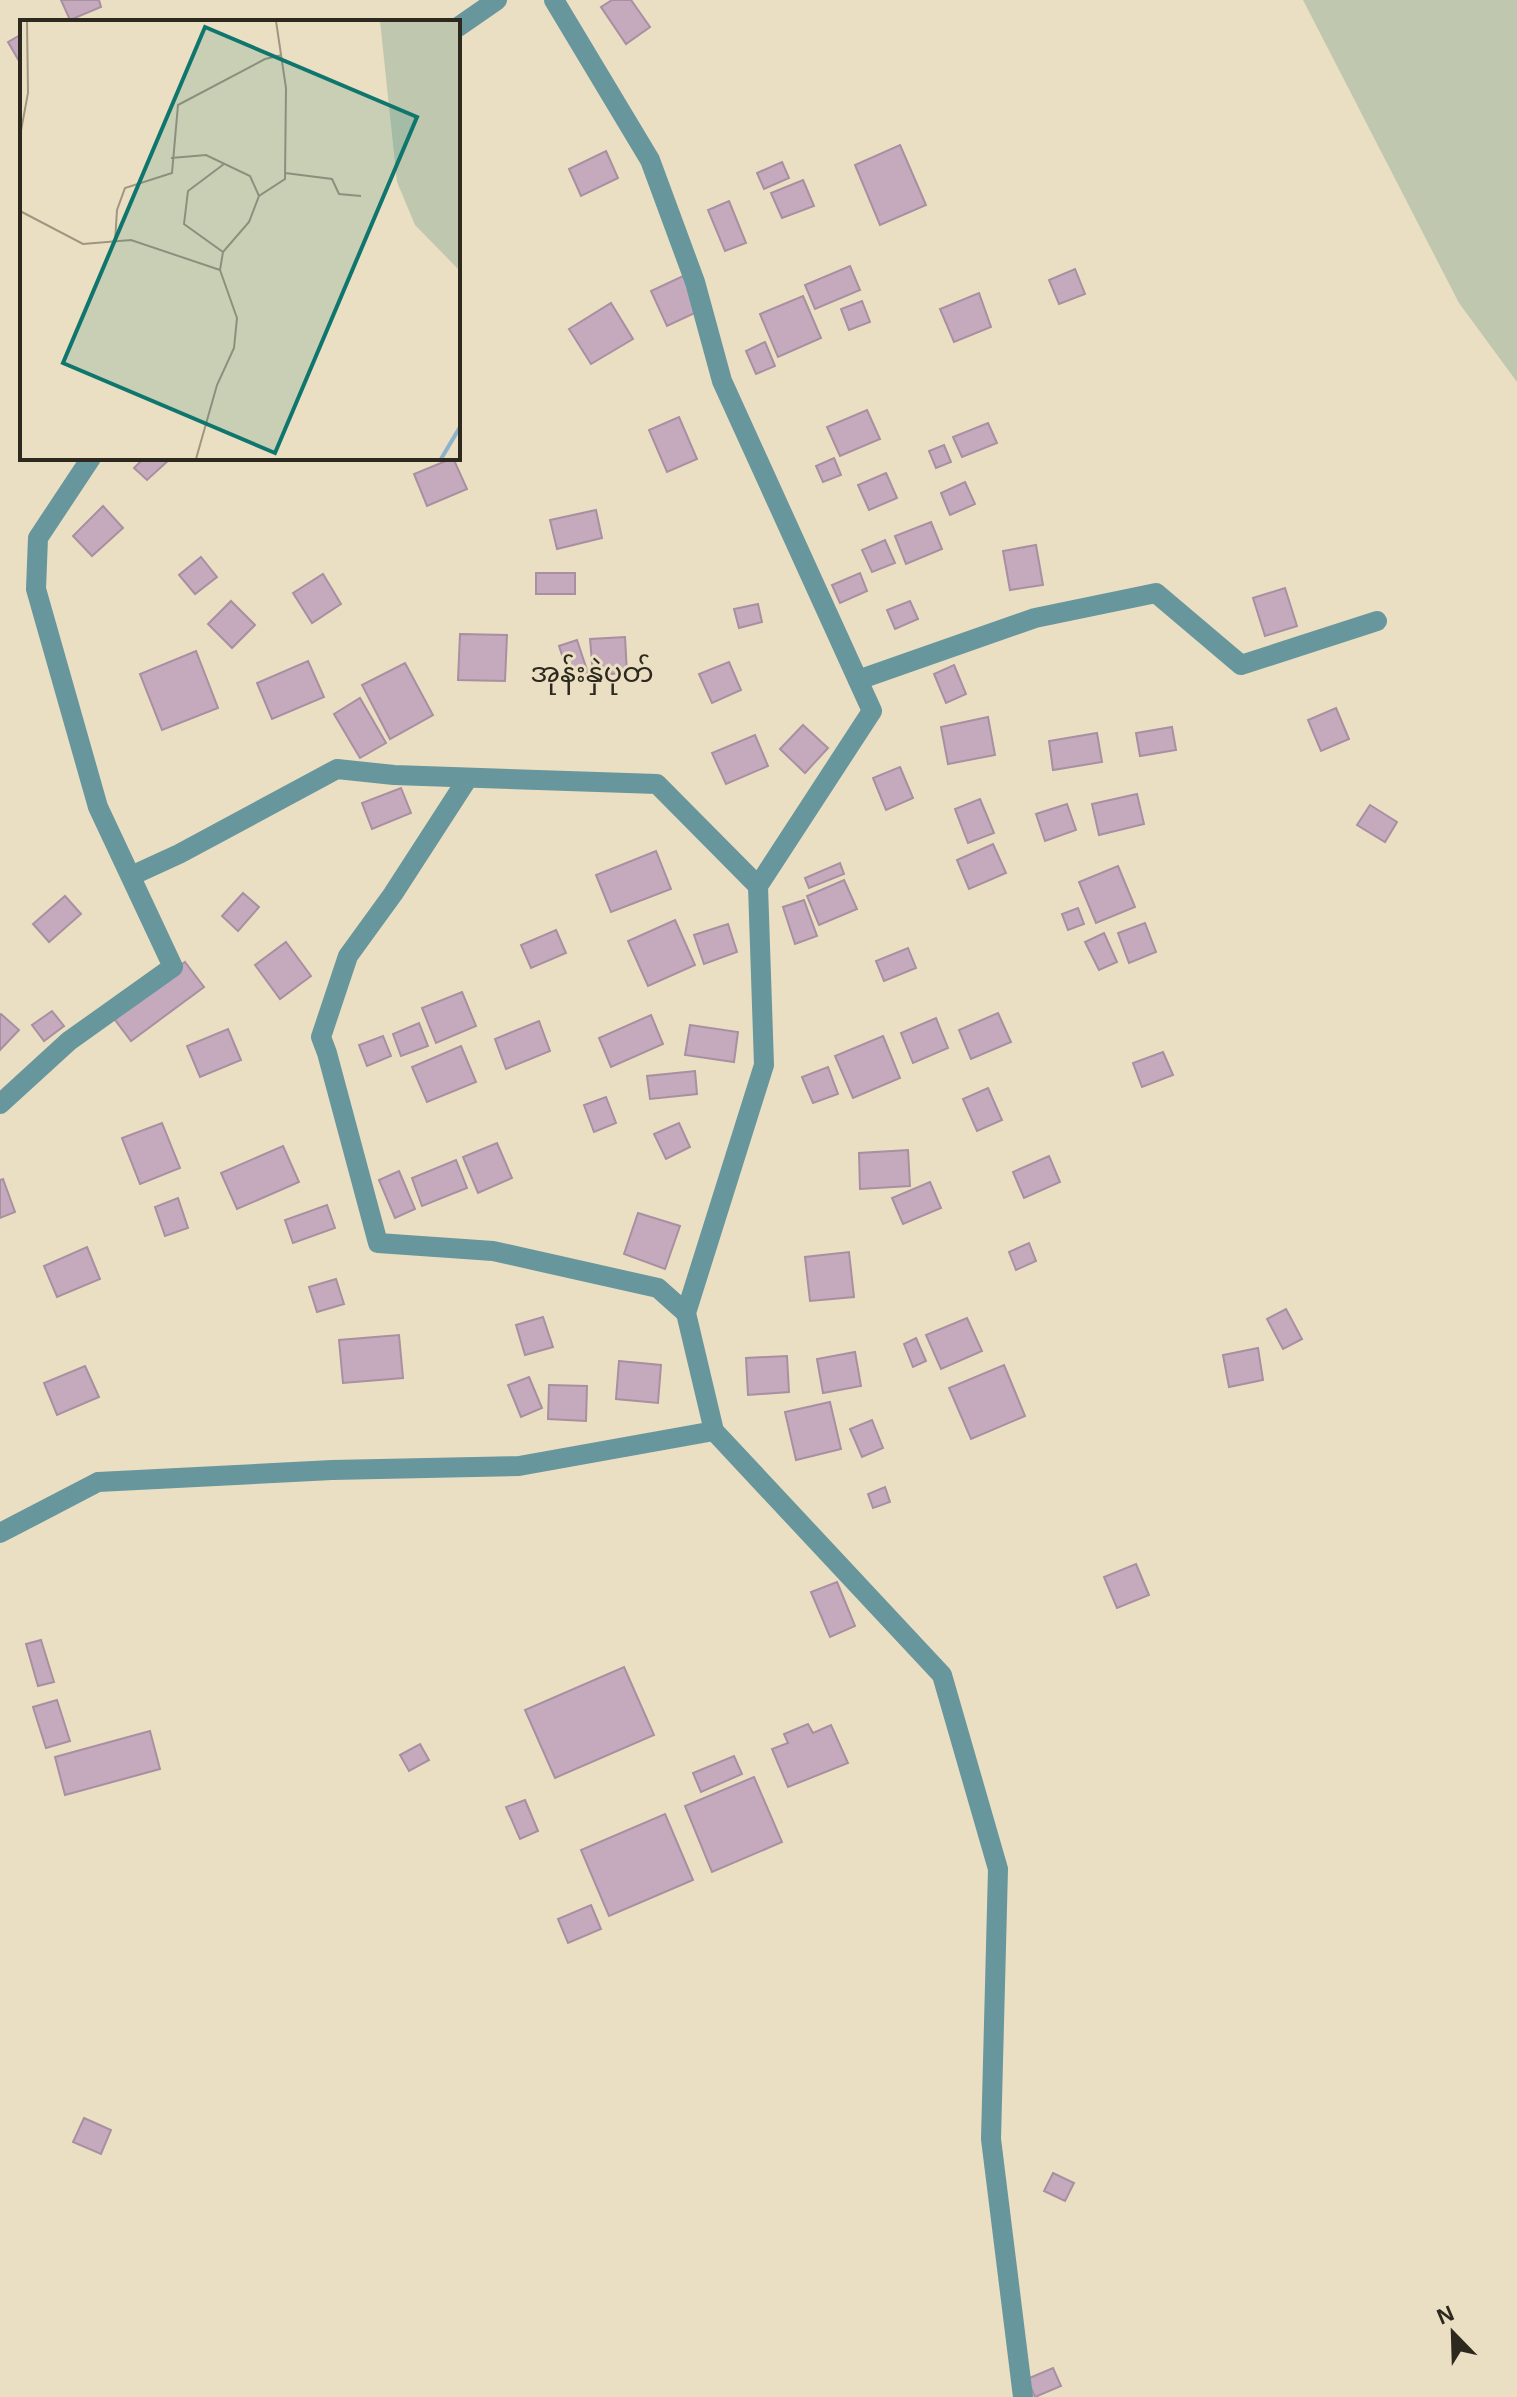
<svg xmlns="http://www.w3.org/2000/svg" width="1517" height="2397" viewBox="0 0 1517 2397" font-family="Arial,'Noto Sans Myanmar',sans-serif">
<rect width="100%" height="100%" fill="#eadfc2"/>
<path fill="#bfc8af" d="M1303,0H1517V382L1459,303Z"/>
<g fill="#c5aabd" stroke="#a88fa1" stroke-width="2">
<path d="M61,0H99L101,7L70,20Z"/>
<path d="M612,0H631L650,27L626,44L601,7Z"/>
<path d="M22,34V66L8,42Z"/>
<path d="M900,145L926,205L880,225L855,165Z"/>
<path d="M606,151L618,178L581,196L569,169Z"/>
<path d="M782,162L789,178L764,189L757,173Z"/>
<path d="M803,180L814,206L782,218L771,193Z"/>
<path d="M729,201L746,243L725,251L708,210Z"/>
<path d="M850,266L860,290L815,309L805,285Z"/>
<path d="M1075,269L1085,294L1059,304L1049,280Z"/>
<path d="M683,276L699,311L667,326L651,291Z"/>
<path d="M979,293L991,327L954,342L940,309Z"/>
<path d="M803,296L821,338L778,357L760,314Z"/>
<path d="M862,301L870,322L849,330L841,309Z"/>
<path d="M611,303L633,339L591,364L569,329Z"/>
<path d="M765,342L775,366L756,374L746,351Z"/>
<path d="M867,410L880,439L840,456L827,427Z"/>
<path d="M679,417L697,459L667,472L649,430Z"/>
<path d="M988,423L997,443L962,457L953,437Z"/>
<path d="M944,445L951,462L936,468L929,451Z"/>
<path d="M144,458H169L170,459L147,480L134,468Z"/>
<path d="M453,458L467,489L427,506L414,474Z"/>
<path d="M834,458L841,475L823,482L816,466Z"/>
<path d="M886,473L897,498L869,510L858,485Z"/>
<path d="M965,482L975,504L950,515L941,493Z"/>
<path d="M103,506L123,528L92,556L73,536Z"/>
<path d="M596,510L602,538L557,549L550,520Z"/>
<path d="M931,522L942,549L906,564L895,536Z"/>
<path d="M885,540L895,563L872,572L862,550Z"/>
<path d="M1036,545L1043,585L1010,590L1003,551Z"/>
<path d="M201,557L217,577L195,594L179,575Z"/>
<rect x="536" y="573" width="39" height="21"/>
<path d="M860,573L867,591L840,603L832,585Z"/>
<path d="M323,574L341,604L312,623L293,593Z"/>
<path d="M1285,588L1297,626L1265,636L1253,598Z"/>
<path d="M231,601L255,625L232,648L208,624Z"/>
<path d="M910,601L918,619L895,629L887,610Z"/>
<path d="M758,604L762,622L739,628L734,609Z"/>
<path d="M460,634L507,635L505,681L458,680Z"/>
<path d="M625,637L627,673L593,675L590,639Z"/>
<path d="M577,640L588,673L570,679L559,646Z"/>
<path d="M196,651L218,708L162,730L140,674Z"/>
<path d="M308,661L324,697L272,719L257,683Z"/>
<path d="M729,662L741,690L712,703L699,674Z"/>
<path d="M405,663L433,715L390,739L362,685Z"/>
<path d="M954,665L966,694L946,703L934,674Z"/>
<path d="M360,698L386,743L360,758L334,714Z"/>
<path d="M1336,708L1349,739L1321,751L1308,720Z"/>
<path d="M988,717L995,755L948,764L941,727Z"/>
<path d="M803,725L828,748L805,773L780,749Z"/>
<path d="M1172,727L1176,750L1140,756L1136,733Z"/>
<path d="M1097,733L1102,762L1053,770L1049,741Z"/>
<path d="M755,735L768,766L726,784L712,753Z"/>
<path d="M900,767L913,798L886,810L873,778Z"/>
<path d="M401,788L411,813L372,829L362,803Z"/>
<path d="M1137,794L1144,824L1099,835L1092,804Z"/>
<path d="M980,799L994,833L968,843L955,809Z"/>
<path d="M1067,804L1076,830L1045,841L1036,814Z"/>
<path d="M1370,805L1397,822L1385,842L1357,825Z"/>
<path d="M993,844L1006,873L969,889L957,860Z"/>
<path d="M656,851L671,889L611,912L596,875Z"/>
<path d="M840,863L844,874L809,888L805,878Z"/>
<path d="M1118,866L1135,907L1096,923L1079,882Z"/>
<path d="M844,880L857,909L819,925L807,896Z"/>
<path d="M243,893L259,907L238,931L222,916Z"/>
<path d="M65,896L81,914L49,942L33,924Z"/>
<path d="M804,900L817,936L795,944L783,907Z"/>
<path d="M1078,908L1084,924L1068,930L1062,914Z"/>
<path d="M675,920L695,965L648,986L628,941Z"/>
<path d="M1145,923L1156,952L1129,963L1118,933Z"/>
<path d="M728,924L737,952L704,964L694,935Z"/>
<path d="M556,930L566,953L531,968L521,945Z"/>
<path d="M1104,933L1117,962L1099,970L1085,942Z"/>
<path d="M286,942L311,976L280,999L255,965Z"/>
<path d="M908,948L916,968L884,981L876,961Z"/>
<path d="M185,962L204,987L131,1041L112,1016Z"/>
<path d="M462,992L476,1026L436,1043L422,1008Z"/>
<path d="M52,1011L64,1026L44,1041L32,1025Z"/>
<path d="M998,1013L1011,1042L971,1059L959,1030Z"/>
<path d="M1,1014L19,1030L0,1050V1015Z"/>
<path d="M651,1015L663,1044L611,1067L599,1038Z"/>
<path d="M936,1018L948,1048L913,1063L901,1033Z"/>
<path d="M539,1021L550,1051L506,1069L495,1039Z"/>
<path d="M419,1023L428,1046L401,1056L393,1034Z"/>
<path d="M690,1025L738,1032L734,1062L685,1055Z"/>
<path d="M228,1029L241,1060L200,1077L187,1046Z"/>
<path d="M383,1036L391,1056L367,1066L359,1045Z"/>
<path d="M883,1036L900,1078L853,1098L835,1056Z"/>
<path d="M461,1046L476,1082L427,1102L412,1067Z"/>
<path d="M1163,1052L1173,1075L1142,1087L1133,1063Z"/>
<path d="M828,1067L838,1094L813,1103L802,1077Z"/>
<path d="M695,1071L697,1094L650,1099L647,1076Z"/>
<path d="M988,1088L1002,1120L977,1131L963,1099Z"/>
<path d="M606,1097L616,1123L594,1132L584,1105Z"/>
<path d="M162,1123L180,1168L140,1184L122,1138Z"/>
<path d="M679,1123L690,1147L666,1159L654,1134Z"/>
<path d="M497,1143L512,1178L478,1193L463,1157Z"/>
<path d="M283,1146L299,1182L237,1209L221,1173Z"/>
<path d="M908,1150L910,1186L860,1189L859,1153Z"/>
<path d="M1049,1156L1060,1182L1024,1198L1013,1172Z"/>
<path d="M456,1160L467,1188L422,1206L412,1178Z"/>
<path d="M399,1171L415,1209L395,1218L379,1180Z"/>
<path d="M3,1179L15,1212L0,1218V1180Z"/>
<path d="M930,1182L941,1208L903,1224L892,1198Z"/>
<path d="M178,1198L188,1228L165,1236L155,1207Z"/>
<path d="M327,1205L335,1228L293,1243L285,1220Z"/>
<path d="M638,1213L680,1226L665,1269L624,1254Z"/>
<path d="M1029,1243L1036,1261L1016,1270L1009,1252Z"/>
<path d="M87,1247L100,1279L57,1297L44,1266Z"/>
<path d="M849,1252L854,1297L810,1301L805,1257Z"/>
<path d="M336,1279L344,1304L317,1312L309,1287Z"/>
<path d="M1286,1309L1302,1339L1283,1349L1267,1319Z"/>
<path d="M543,1317L553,1347L525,1355L516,1325Z"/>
<path d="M967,1318L982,1351L941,1369L926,1335Z"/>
<path d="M399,1335L403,1378L343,1383L339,1340Z"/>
<path d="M916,1338L926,1361L913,1367L904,1344Z"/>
<path d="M1258,1348L1263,1380L1229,1387L1223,1355Z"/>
<path d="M855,1352L861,1386L823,1393L817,1359Z"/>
<path d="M787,1356L789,1392L748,1395L746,1358Z"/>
<path d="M619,1361L661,1365L658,1403L616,1399Z"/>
<path d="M1004,1365L1025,1416L971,1439L949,1388Z"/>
<path d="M85,1366L99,1397L57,1415L44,1383Z"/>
<path d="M529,1377L542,1408L521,1417L508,1385Z"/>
<path d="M549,1385L587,1386L586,1421L548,1419Z"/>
<path d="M830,1402L841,1449L796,1460L785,1412Z"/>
<path d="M872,1420L883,1448L862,1457L850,1429Z"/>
<path d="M885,1487L890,1502L873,1508L868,1494Z"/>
<path d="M1136,1564L1149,1595L1117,1608L1104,1577Z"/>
<path d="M837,1582L855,1626L830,1637L811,1592Z"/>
<path d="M41,1640L54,1682L38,1686L26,1644Z"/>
<path d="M624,1667L654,1735L555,1778L525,1710Z"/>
<path d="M57,1700L70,1741L46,1748L33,1707Z"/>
<path d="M808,1724L813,1733L831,1725L848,1763L788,1787L772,1749L788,1743L784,1734Z"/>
<path d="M150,1731L160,1769L65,1795L55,1757Z"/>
<path d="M420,1744L429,1760L409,1771L400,1755Z"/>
<path d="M734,1756L742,1774L701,1792L693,1773Z"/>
<path d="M754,1777L782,1842L712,1872L685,1806Z"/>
<path d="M525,1800L538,1831L520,1839L506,1807Z"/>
<path d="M665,1814L693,1880L609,1916L581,1850Z"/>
<path d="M591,1905L601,1929L568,1943L558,1919Z"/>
<path d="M84,2118L111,2130L101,2154L73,2142Z"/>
<path d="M1053,2173L1074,2183L1065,2201L1044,2191Z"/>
<path d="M1053,2368L1061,2386L1035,2397L1027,2379Z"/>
</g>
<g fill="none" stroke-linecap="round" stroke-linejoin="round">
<g stroke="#67969d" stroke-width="20">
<path d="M554,0L650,160L695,282L722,381L872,711L758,886L764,1065L686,1313L714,1431L942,1675L998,1869L991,2139L1023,2397"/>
<path d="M458,27L497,0"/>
<path d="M858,680L1035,618L1156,593L1241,665L1377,621"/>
<path d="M468,778L393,894L348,956L321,1037L327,1053L378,1243L493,1251L658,1288L686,1313"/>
<path d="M131,876L179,854L337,769L394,775L657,784L758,886"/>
<path d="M0,1104L69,1041L173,967L98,807L36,589L38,538L91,458"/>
<path d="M0,1533L98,1482L332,1470L519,1466L714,1431"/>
</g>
</g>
<g text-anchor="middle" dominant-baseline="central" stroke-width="6" stroke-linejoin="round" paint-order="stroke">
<g font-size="28" fill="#2e291f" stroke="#eadfc2">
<text x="592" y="672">အုန်းနှဲပုတ်</text>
</g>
</g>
<g transform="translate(20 20)">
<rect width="440" height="440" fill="#eadfc2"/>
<path d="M360,1H440V251L395,205L377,162Z" fill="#bfc8af"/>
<path fill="none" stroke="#8db2cc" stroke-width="4" d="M421,439L440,407"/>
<path fill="none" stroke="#9f9681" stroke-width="2" d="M0,116L8,73L7,1M151,138L186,135L230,156L239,176M265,153L312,159L319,174L341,176M0,191L63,224L111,220L200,250M95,222L97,190L105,168L152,153L158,85L245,39L262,35M203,232L164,204L168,171L204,144M176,439L197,365L214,328L217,298L200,250L203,232L229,202L239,176L265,159L266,68L256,1"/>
<path fill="#0f766e" fill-opacity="0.15" stroke="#0f766e" stroke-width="4" d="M185,7L397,97L255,433L43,343Z"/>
<rect width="440" height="440" fill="none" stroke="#2e291f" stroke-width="4"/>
</g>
<g transform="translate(1453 2333) rotate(337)" stroke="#eadfc2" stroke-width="6" paint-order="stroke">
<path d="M0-6L14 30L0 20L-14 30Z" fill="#2e291f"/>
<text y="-12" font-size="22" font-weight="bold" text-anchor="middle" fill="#2e291f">N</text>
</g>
</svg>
